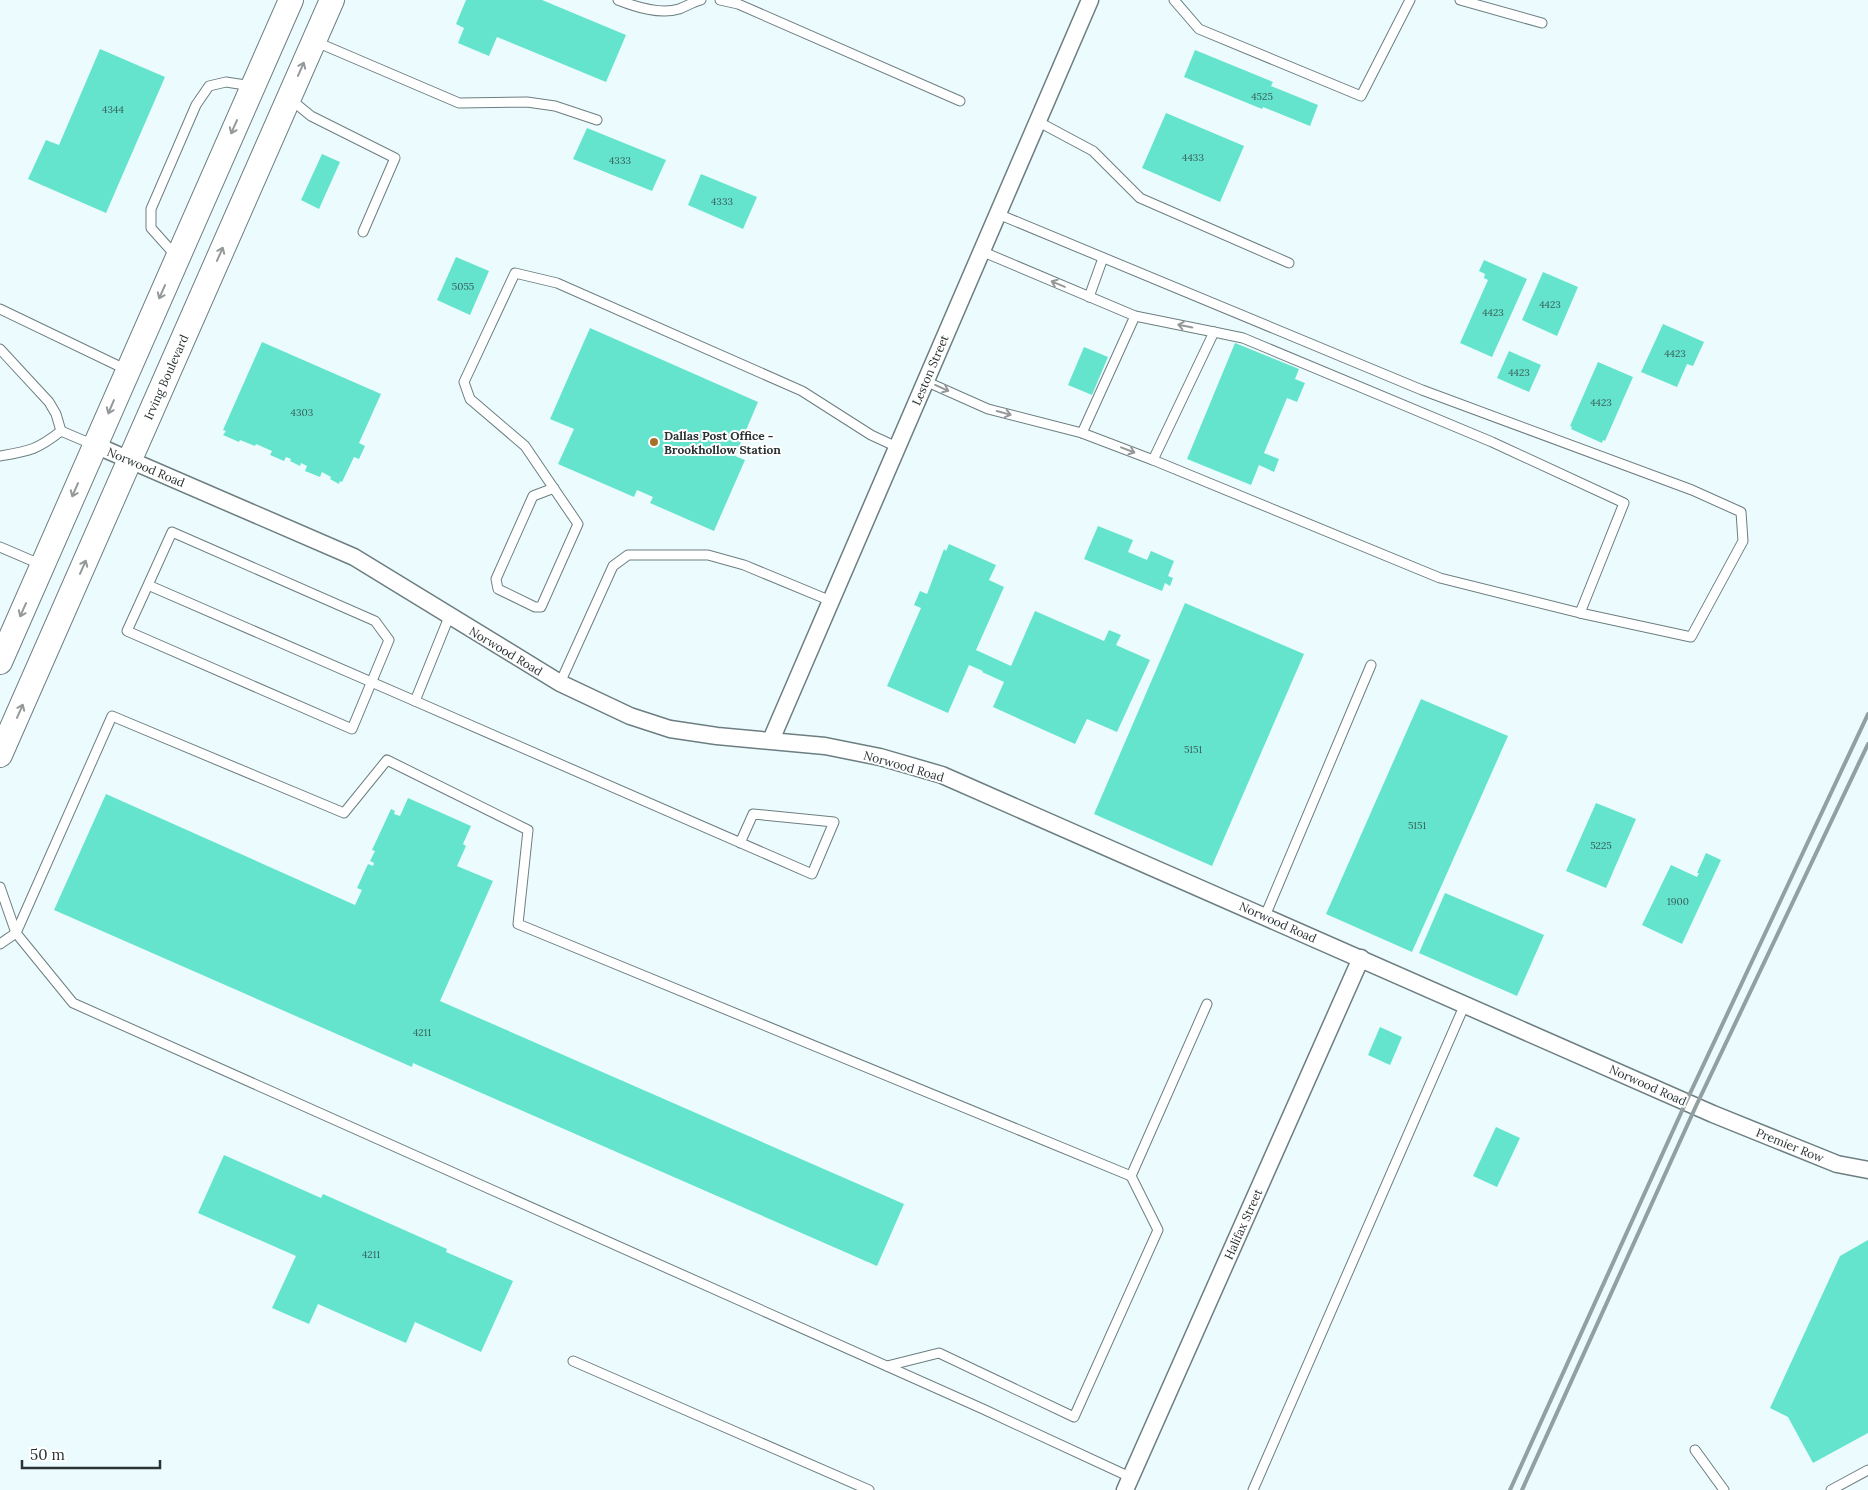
<svg xmlns="http://www.w3.org/2000/svg" width="1868" height="1490" viewBox="0 0 1868 1490" font-family="Lora,serif">
<rect width="100%" height="100%" fill="#ecfcfe"/>
<g fill="#65e4cd">
<path d="M466,0H542L626,35L606,82L497,37L489,56L458,43L464,28L456,24Z"/>
<path d="M100,49L165,77L106,213L28,179L46,140L59,145Z"/>
<path d="M1195,50L1273,82L1271,86L1318,105L1310,126L1263,107L1262,109L1184,77Z"/>
<path d="M1166,113L1244,146L1220,202L1142,168Z"/>
<path d="M587,128L666,160L652,191L573,159Z"/>
<path d="M322,154L340,162L319,209L301,200Z"/>
<path d="M701,174L757,197L743,229L688,205Z"/>
<path d="M456,257L489,271L470,315L437,300Z"/>
<path d="M1484,260L1527,279L1492,357L1460,343L1488,280L1484,278L1485,274L1479,271Z"/>
<path d="M1543,272L1578,287L1557,336L1522,320Z"/>
<path d="M1663,324L1704,342L1693,366L1687,364L1677,387L1641,372Z"/>
<path d="M590,328L758,402L735,456L745,460L714,531L650,503L653,497L637,490L634,497L558,464L574,429L550,419Z"/>
<path d="M262,342L381,394L359,443L365,446L359,459L354,457L342,482L340,481L339,484L330,479L331,477L322,472L320,477L305,471L307,466L301,463L300,466L290,461L291,459L286,457L284,461L270,455L272,451L256,444L255,446L240,440L239,442L223,435L226,431L223,430Z"/>
<path d="M1235,343L1299,369L1295,379L1305,383L1297,402L1287,398L1264,453L1279,459L1274,472L1259,465L1251,485L1187,459Z"/>
<path d="M1084,347L1108,357L1092,395L1068,385Z"/>
<path d="M1509,351L1541,365L1529,392L1497,378Z"/>
<path d="M1598,362L1633,377L1605,441L1603,440L1602,443L1571,429L1572,427L1570,426Z"/>
<path d="M1098,526L1133,540L1128,552L1147,560L1151,551L1174,561L1168,576L1173,578L1170,586L1165,583L1162,591L1084,559Z"/>
<path d="M949,544L996,565L989,580L1004,587L976,650L1011,666L1035,611L1104,641L1109,630L1121,635L1116,645L1150,660L1117,732L1087,719L1075,744L993,707L1004,682L982,672L983,671L969,665L948,713L887,686L921,608L914,605L920,591L927,594L944,549L946,551Z"/>
<path d="M1185,603L1304,654L1212,866L1094,814Z"/>
<path d="M1421,699L1508,736L1412,952L1326,914Z"/>
<path d="M106,794L355,905L362,890L357,888L368,864L373,866L374,863L370,861L375,851L372,850L391,809L395,811L394,814L400,816L408,798L471,826L463,844L466,846L457,866L493,881L440,1001L904,1204L877,1266L413,1063L412,1067L54,910Z"/>
<path d="M1596,803L1636,819L1606,888L1566,871Z"/>
<path d="M1706,853L1721,860L1682,944L1642,925L1671,865L1697,877L1699,873H1697Z"/>
<path d="M1445,893L1544,935L1517,996L1419,953Z"/>
<path d="M1380,1027L1402,1037L1390,1065L1368,1055Z"/>
<path d="M1496,1127L1520,1138L1497,1187L1473,1176Z"/>
<path d="M224,1155L321,1198L323,1194L447,1249L446,1252L513,1281L481,1352L415,1322L406,1343L318,1304L309,1324L272,1308L296,1256L198,1213Z"/>
<path d="M1868,1240V1433L1813,1463L1788,1417L1770,1408L1840,1256Z"/>
</g>
<g fill="none" stroke-linecap="round" stroke-linejoin="round">
<g stroke="#6c7e81" stroke-width="11">
<g id="service">
<path d="M618,0C636,7 660,15 679,9C687,6 693,2 701,0"/>
<path d="M720,0L738,4L960,101"/>
<path d="M1174,0L1199,29L1361,96L1410,0"/>
<path d="M1460,0L1542,23"/>
<path d="M314,41L459,103L527,102L555,106L597,120"/>
<path d="M289,98L311,116L395,158L363,232"/>
<path d="M1037,121L1093,151L1140,198L1289,263"/>
<path d="M998,214L1422,390L1692,490L1741,512L1743,541L1691,637L1580,613"/>
<path d="M176,256L151,228V209L196,105L209,86L226,82L252,86"/>
<path d="M1089,297L1103,258"/>
<path d="M0,309L127,370"/>
<path d="M0,349L49,402L56,414L61,431"/>
<path d="M925,381L988,409L1082,433L1153,460L1214,332L1135,316L981,251"/>
<path d="M61,431L94,445"/>
<path d="M1082,433L1135,316"/>
<path d="M0,456C29,451 37,450 61,431"/>
<path d="M1153,460L1440,578L1580,613L1624,503L1492,442L1243,338L1214,332"/>
<path d="M554,488L533,496L496,579L498,589L535,607H541L578,524L525,446L470,399L464,382L515,273L557,283L802,391L871,435L897,447"/>
<path d="M0,547L42,565"/>
<path d="M148,585L127,631L352,729L389,640L375,621L172,532L148,585L415,701L449,617"/>
<path d="M560,683L613,566L628,555H708L744,565L831,601"/>
<path d="M415,701L812,874L834,822L753,814L740,843"/>
<path d="M0,887L16,933L73,1003L983,1409L1130,1477"/>
<path d="M1265,916L1371,665"/>
<path d="M0,944L16,933L112,716L344,813L387,760L528,830L518,924L1131,1176L1207,1004"/>
<path d="M573,1361L869,1490"/>
<path d="M887,1366L939,1353L1074,1417L1158,1230L1131,1176"/>
<path d="M1695,1450L1724,1490"/>
<path d="M1253,1490L1465,1004"/>
<path d="M1831,1490L1868,1470"/>
</g>
</g>
<g stroke="#6c7e81" stroke-width="19">
<g id="minor">
<path d="M95,445L354,557L560,683L630,716L670,729L717,736L825,746L880,757L942,775L1713,1114L1837,1164L1868,1170"/>
<path d="M771,740L1090,0"/>
<path d="M1125,1490L1361,958"/>
</g>
</g>
<g stroke="#6c7e81" stroke-width="26">
<g id="secondary">
<path d="M0,662L291,0"/>
<path d="M0,755L332,0"/>
</g>
</g>
<use href="#service" stroke="#fff" stroke-width="9"/>
<use href="#minor" stroke="#fff" stroke-width="16"/>
<use href="#secondary" stroke="#fff" stroke-width="24"/>
<g stroke="#93a0a1" stroke-width="4">
<path d="M1510,1490L1686,1102L1868,714"/>
<path d="M1522,1490L1696,1106L1868,744"/>
</g>
</g>
<defs><path id="oneway-shaft" d="M-6 0H5M1.5-3L5.5 0L1.5 3" fill="none" stroke-width="1.6" stroke-linecap="round" stroke-linejoin="round" transform="scale(1.25)"/></defs>
<g stroke="#949899">
<use href="#oneway-shaft" transform="translate(301 69) rotate(-66)"/>
<use href="#oneway-shaft" transform="translate(234 127) rotate(114)"/>
<use href="#oneway-shaft" transform="translate(220 254) rotate(-66)"/>
<use href="#oneway-shaft" transform="translate(1058 284) rotate(-157)"/>
<use href="#oneway-shaft" transform="translate(162 292) rotate(114)"/>
<use href="#oneway-shaft" transform="translate(1185 326) rotate(-169)"/>
<use href="#oneway-shaft" transform="translate(942 388) rotate(24)"/>
<use href="#oneway-shaft" transform="translate(111 407) rotate(113)"/>
<use href="#oneway-shaft" transform="translate(1004 413) rotate(15)"/>
<use href="#oneway-shaft" transform="translate(1128 450) rotate(21)"/>
<use href="#oneway-shaft" transform="translate(75 490) rotate(114)"/>
<use href="#oneway-shaft" transform="translate(83 567) rotate(-66)"/>
<use href="#oneway-shaft" transform="translate(23 610) rotate(114)"/>
<use href="#oneway-shaft" transform="translate(20 711) rotate(-66)"/>
</g>
<circle fill="#a6722b" stroke="#fff" stroke-width="2" cx="654" cy="442" r="5"/>
<g text-anchor="middle" dominant-baseline="central" stroke-width="4" stroke-linejoin="round" paint-order="stroke">
<g font-size="10" fill="#395e5a">
<text x="1262" y="96">4525</text>
<text x="113" y="109">4344</text>
<text x="1193" y="157">4433</text>
<text x="620" y="160">4333</text>
<text x="722" y="201">4333</text>
<text x="463" y="286">5055</text>
<text x="1550" y="304">4423</text>
<text x="1493" y="312">4423</text>
<text x="1675" y="353">4423</text>
<text x="1519" y="372">4423</text>
<text x="1601" y="402">4423</text>
<text x="302" y="412">4303</text>
<text x="1193" y="749">5151</text>
<text x="1417" y="825">5151</text>
<text x="1601" y="845">5225</text>
<text x="1678" y="901">1900</text>
<text x="422" y="1032">4211</text>
<text x="371" y="1254">4211</text>
</g>
<g font-size="12" fill="#2a3233" stroke="#fff">
<text transform="translate(930 370) rotate(-67)">Leston Street</text>
<text transform="translate(166 377) rotate(-66)">Irving Boulevard</text>
<text transform="translate(146 467) rotate(23)">Norwood Road</text>
<text transform="translate(506 651) rotate(31)">Norwood Road</text>
<text transform="translate(904 766) rotate(16)">Norwood Road</text>
<text transform="translate(1278 922) rotate(24)">Norwood Road</text>
<text transform="translate(1648 1085) rotate(24)">Norwood Road</text>
<text transform="translate(1790 1145) rotate(22)">Premier Row</text>
<text transform="translate(1243 1224) rotate(-66)">Halifax Street</text>
</g>
<g font-size="12" font-weight="bold" fill="#2a3233" stroke="#fff" text-anchor="start">
<text x="664" y="435">Dallas Post Office -<tspan x="664" dy="14">Brookhollow Station</tspan></text>
</g>
</g>
<path d="M22 1460v8h138v-8" fill="none" stroke="#2a3233" stroke-width="2.5"/>
<text x="30" y="1460" font-size="15" fill="#2a3233" stroke="#ffffff" stroke-width="4" paint-order="stroke">50 m</text>
</svg>
